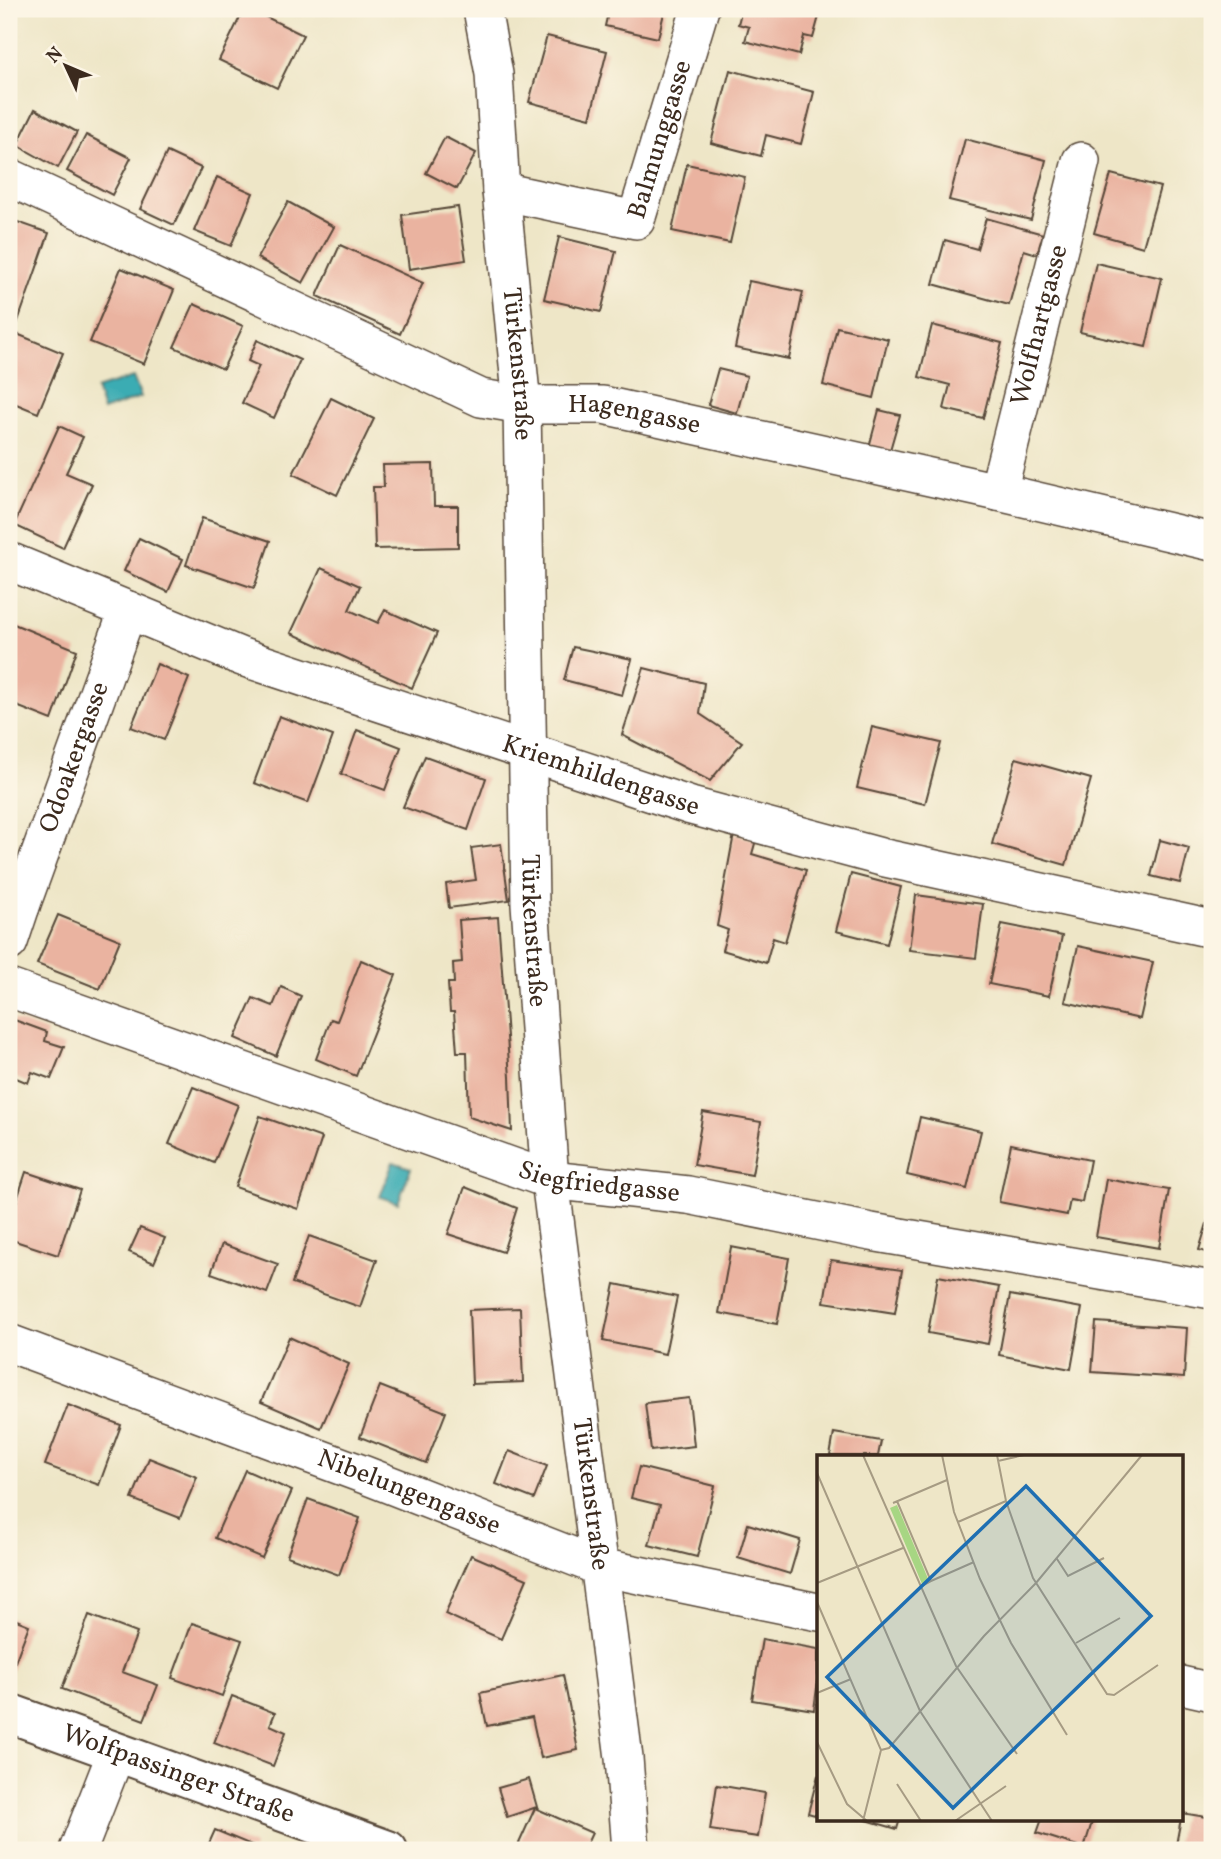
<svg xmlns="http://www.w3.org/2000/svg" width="1221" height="1859" viewBox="0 0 1221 1859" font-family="Vollkorn,serif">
<rect width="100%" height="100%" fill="#fcf5e5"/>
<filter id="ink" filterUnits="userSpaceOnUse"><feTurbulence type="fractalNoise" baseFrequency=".0143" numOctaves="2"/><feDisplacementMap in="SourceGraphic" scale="14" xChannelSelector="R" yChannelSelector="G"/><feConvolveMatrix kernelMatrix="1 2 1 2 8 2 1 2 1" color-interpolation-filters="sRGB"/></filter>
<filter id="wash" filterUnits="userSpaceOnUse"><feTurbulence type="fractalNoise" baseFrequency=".00686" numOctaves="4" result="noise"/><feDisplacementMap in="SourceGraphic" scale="28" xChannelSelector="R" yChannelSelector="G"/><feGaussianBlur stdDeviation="1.57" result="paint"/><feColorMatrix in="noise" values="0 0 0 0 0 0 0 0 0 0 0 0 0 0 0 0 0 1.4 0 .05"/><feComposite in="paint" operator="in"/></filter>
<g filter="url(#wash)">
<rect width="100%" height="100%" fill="#eee6c7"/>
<g fill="#3bacb3" stroke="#3b6b68" stroke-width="2">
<path d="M133,377L141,397L103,411L96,389Z"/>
<path d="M393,1162L411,1168L398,1203L380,1197Z"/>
</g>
<g id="blocks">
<g fill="#eab3a0">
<path d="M244,9H250L303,35L277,88L219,60Z"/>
<path d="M609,9H665L658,38L605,26Z"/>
<path d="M742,9H821L813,38L804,36L799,55L745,41L749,27L738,24Z"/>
<path d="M547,36L607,51L590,118L529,102Z"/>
<path d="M730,70L814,92L801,144L766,135L761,156L711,143Z"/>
<path d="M35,109L77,132L58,168L17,145Z"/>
<path d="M86,135L131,158L112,195L67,171Z"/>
<path d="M445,137L476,153L457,189L426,173Z"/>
<path d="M965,139L1046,160L1031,220L949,200Z"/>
<path d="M167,152L201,168L174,225L140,209Z"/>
<path d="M687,164L745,177L730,243L672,231Z"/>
<path d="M1111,174L1160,187L1143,247L1094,233Z"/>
<path d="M217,177L253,193L231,246L194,231Z"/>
<path d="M288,202L334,227L303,283L257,258Z"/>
<path d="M458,207L466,260L409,269L402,215Z"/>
<path d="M986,218L1043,234L1037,254L1024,250L1009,305L933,284L945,240L977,249Z"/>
<path d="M9,219L49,233L17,324L9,321Z"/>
<path d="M559,237L616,251L601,312L544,299Z"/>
<path d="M340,245L423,283L400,334L317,296Z"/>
<path d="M1096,263L1162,278L1146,347L1080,332Z"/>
<path d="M121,268L174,290L144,364L90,342Z"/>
<path d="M749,281L803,292L789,359L735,348Z"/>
<path d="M194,304L243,326L223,369L174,347Z"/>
<path d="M932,325L1002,343L983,418L944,409L950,385L919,377Z"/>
<path d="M837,327L888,339L874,398L823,385Z"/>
<path d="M17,334L63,353L38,413L9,401V353Z"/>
<path d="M257,340L300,360L274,418L242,403L259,366L248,361Z"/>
<path d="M718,369L747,376L737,413L708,405Z"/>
<path d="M331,398L374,419L337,495L293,474Z"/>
<path d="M879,410L900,415L888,457L868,451Z"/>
<path d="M59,426L83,437L66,473L92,484L63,548L14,525Z"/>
<path d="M433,464L434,506H458V547L375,549L373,487H384L383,465Z"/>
<path d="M202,518L270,541L254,588L186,565Z"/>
<path d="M139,538L183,559L168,592L124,571Z"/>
<path d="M321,568L360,586L349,610L378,623L385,610L437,633L412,688L291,633Z"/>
<path d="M9,622L77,650L52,720L9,703Z"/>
<path d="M573,647L632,659L622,695L564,680Z"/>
<path d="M157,664L189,678L164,740L131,727Z"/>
<path d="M644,668L704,683L700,714L742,742L710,781L622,735Z"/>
<path d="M279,716L333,736L308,803L254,783Z"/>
<path d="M872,727L941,743L925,804L857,788Z"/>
<path d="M357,730L401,747L385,790L341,774Z"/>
<path d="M425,756L486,778L468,830L403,807Z"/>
<path d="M1016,758L1091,779L1066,865L992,844Z"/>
<path d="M734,834L756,840L752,854L806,870L785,942L773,938L766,963L722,950L728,930L717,926Z"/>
<path d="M1160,840L1189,848L1180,883L1151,876Z"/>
<path d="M501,844L509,900L449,908L446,884L476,880L471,848Z"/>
<path d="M851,874L901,887L887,944L836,931Z"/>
<path d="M916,895L983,904L976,958L909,950Z"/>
<path d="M58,915L120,940L100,989L37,964Z"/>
<path d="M498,917L510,1077L512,1131L469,1117L467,1052H457L454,1012H450L448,983H454L453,963L462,962L459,920Z"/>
<path d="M1002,924L1062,936L1049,996L989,984Z"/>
<path d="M1078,946L1153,962L1140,1019L1065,1002Z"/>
<path d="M361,960L396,975L356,1076L316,1059L331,1019L337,1021Z"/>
<path d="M281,987L301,996L276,1056L235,1038L253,998L273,1006Z"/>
<path d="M9,1018L47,1032L45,1041L64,1047L51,1079L32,1072L28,1083L9,1075Z"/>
<path d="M193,1087L238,1105L214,1163L169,1144Z"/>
<path d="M703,1112L761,1122L752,1175L694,1165Z"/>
<path d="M260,1116L322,1138L298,1209L235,1187Z"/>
<path d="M920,1117L981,1131L967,1189L907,1175Z"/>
<path d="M1011,1144L1090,1160L1082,1202L1070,1200L1067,1215L999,1202Z"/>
<path d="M26,1172L80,1190L58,1255L9,1239V1224Z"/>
<path d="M1106,1179L1169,1190L1159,1248L1096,1237Z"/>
<path d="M465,1187L517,1208L503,1252L448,1234Z"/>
<path d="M1212,1207V1254L1199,1250Z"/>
<path d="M140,1228L165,1238L154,1263L129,1252Z"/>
<path d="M309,1236L377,1260L360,1307L292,1283Z"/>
<path d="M222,1244L278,1264L267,1293L211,1273Z"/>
<path d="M731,1247L789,1258L777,1324L719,1313Z"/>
<path d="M831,1260L902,1270L895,1313L824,1302Z"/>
<path d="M938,1276L999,1287L988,1344L928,1333Z"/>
<path d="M615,1284L677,1297L665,1354L603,1341Z"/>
<path d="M1010,1295L1082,1308L1071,1369L999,1355Z"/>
<path d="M520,1308L523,1382L472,1384L469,1310Z"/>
<path d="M1096,1322L1187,1328L1184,1378L1092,1372Z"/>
<path d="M289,1337L349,1364L321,1428L261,1402Z"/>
<path d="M380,1386L446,1412L426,1463L360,1437Z"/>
<path d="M689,1398L694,1446L651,1451L645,1403Z"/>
<path d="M68,1405L121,1425L99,1485L45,1465Z"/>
<path d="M834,1433L881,1441L878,1456H830Z"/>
<path d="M509,1451L547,1466L534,1499L496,1484Z"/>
<path d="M149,1458L197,1477L180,1518L132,1499Z"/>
<path d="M639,1467L715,1486L697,1557L649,1545L660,1505L631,1498Z"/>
<path d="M245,1470L292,1491L262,1558L215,1538Z"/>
<path d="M308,1499L360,1518L339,1575L287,1556Z"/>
<path d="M748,1524L800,1540L790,1574L738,1558Z"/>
<path d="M471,1555L527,1579L501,1639L445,1614Z"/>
<path d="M89,1615L137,1633L122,1672L158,1685L144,1720L62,1689Z"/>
<path d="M9,1617L29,1625L9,1678Z"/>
<path d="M192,1623L242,1640L222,1696L172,1678Z"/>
<path d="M762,1639L818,1649V1680L814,1710L752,1700Z"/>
<path d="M563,1675L578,1750L541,1758L532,1717L487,1726L480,1693Z"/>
<path d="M232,1696L275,1713L270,1725L286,1732L273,1766L214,1743Z"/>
<path d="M818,1775V1816L808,1813Z"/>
<path d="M529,1779L537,1807L507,1817L498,1788Z"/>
<path d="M717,1785L765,1793L758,1837L710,1830Z"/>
<path d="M535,1808L592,1833L584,1850H516Z"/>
<path d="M1182,1813L1212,1818V1850H1175Z"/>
<path d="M863,1819H900L897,1829Z"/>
<path d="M1042,1819H1093L1084,1848L1037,1833Z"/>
<path d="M215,1830L254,1846L253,1850H206Z"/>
</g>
</g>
</g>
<g filter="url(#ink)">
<use href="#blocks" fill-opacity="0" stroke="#564637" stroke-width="2"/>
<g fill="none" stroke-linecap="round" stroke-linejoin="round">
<g stroke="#564637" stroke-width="40">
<g id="street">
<path id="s1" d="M482,9L494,74L501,191L522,405L530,904L550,1180L624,1758L631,1850"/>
<path id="s2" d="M9,177L481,398L522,405H603L998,492L1212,542"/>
<path id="s3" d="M501,191L636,220L700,9"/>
<path id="s4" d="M998,492L1081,161"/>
<path id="s5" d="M9,561L242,657L691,806L885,858L1212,929"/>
<path d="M9,901L21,906L9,942"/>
<path id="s6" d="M21,906L128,610"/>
<path id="s7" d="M9,988L550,1180L688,1195L871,1232L1212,1290"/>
<path id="s8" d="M9,1343L365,1475L600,1567L818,1612"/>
<path d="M1181,1685L1212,1692"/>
<path d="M78,1850L116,1753"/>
</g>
</g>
<g stroke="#564637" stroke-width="42">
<g id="secondary">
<path id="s9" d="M9,1713L388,1850"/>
</g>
</g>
<use href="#street" stroke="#fff" stroke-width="37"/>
<use href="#secondary" stroke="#fff" stroke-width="38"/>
</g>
</g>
<g text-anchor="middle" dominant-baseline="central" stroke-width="5" stroke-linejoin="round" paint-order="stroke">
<g font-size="26" fill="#3b2a1e" stroke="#fcf5e5">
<text stroke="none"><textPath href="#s3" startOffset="222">Balmunggasse</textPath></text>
<text stroke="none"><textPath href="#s4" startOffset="172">Wolfhartgasse</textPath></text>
<text stroke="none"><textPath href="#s1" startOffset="357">Türkenstraße</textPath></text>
<text stroke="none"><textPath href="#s2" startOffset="676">Hagengasse</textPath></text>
<text stroke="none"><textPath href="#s6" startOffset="158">Odoakergasse</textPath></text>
<text stroke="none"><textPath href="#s5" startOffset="630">Kriemhildengasse</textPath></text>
<text stroke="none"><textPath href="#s1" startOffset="924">Türkenstraße</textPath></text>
<text stroke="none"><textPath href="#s7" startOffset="623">Siegfriedgasse</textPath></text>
<text stroke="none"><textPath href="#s8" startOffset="427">Nibelungengasse</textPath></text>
<text stroke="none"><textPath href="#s1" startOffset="1491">Türkenstraße</textPath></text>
<text stroke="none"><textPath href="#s9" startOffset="180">Wolfpassinger Straße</textPath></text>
</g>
</g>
<g transform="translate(817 1455)">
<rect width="366" height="366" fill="#eee6c7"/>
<path d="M80,50L112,126L105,129L73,53Z" fill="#a7d683"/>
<path fill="none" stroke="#a69b83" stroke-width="2" d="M46,0L139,211L200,299M125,0L137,57L163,124L194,188L250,280M180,0L189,46L216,123L290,239L297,240L341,210M181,6L207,0M0,18L103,256L175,366M80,46L114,126L103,132M76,48L130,25M141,67L189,46M240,104L251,121L287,103M114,126L157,107M0,128L86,93M0,147L64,295L46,366M259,188L303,163M0,238L34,224M0,287L30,349L50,366M64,295L72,293L167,181L219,128L325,0M80,329L104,366M138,366L189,331"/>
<path fill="#1f6fb2" fill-opacity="0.15" stroke="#1f6fb2" stroke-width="3.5" d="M209,31L334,161L136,353L10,222Z"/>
<rect width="366" height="366" fill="none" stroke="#3b2a1e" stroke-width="3.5"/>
</g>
<rect width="1221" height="1859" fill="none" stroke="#fcf5e5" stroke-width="35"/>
<g transform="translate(66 66) rotate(314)" stroke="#fcf5e5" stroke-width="5" paint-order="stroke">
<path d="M0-5L12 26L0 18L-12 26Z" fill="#3b2a1e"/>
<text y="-10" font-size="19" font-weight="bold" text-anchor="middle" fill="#3b2a1e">N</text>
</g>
</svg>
